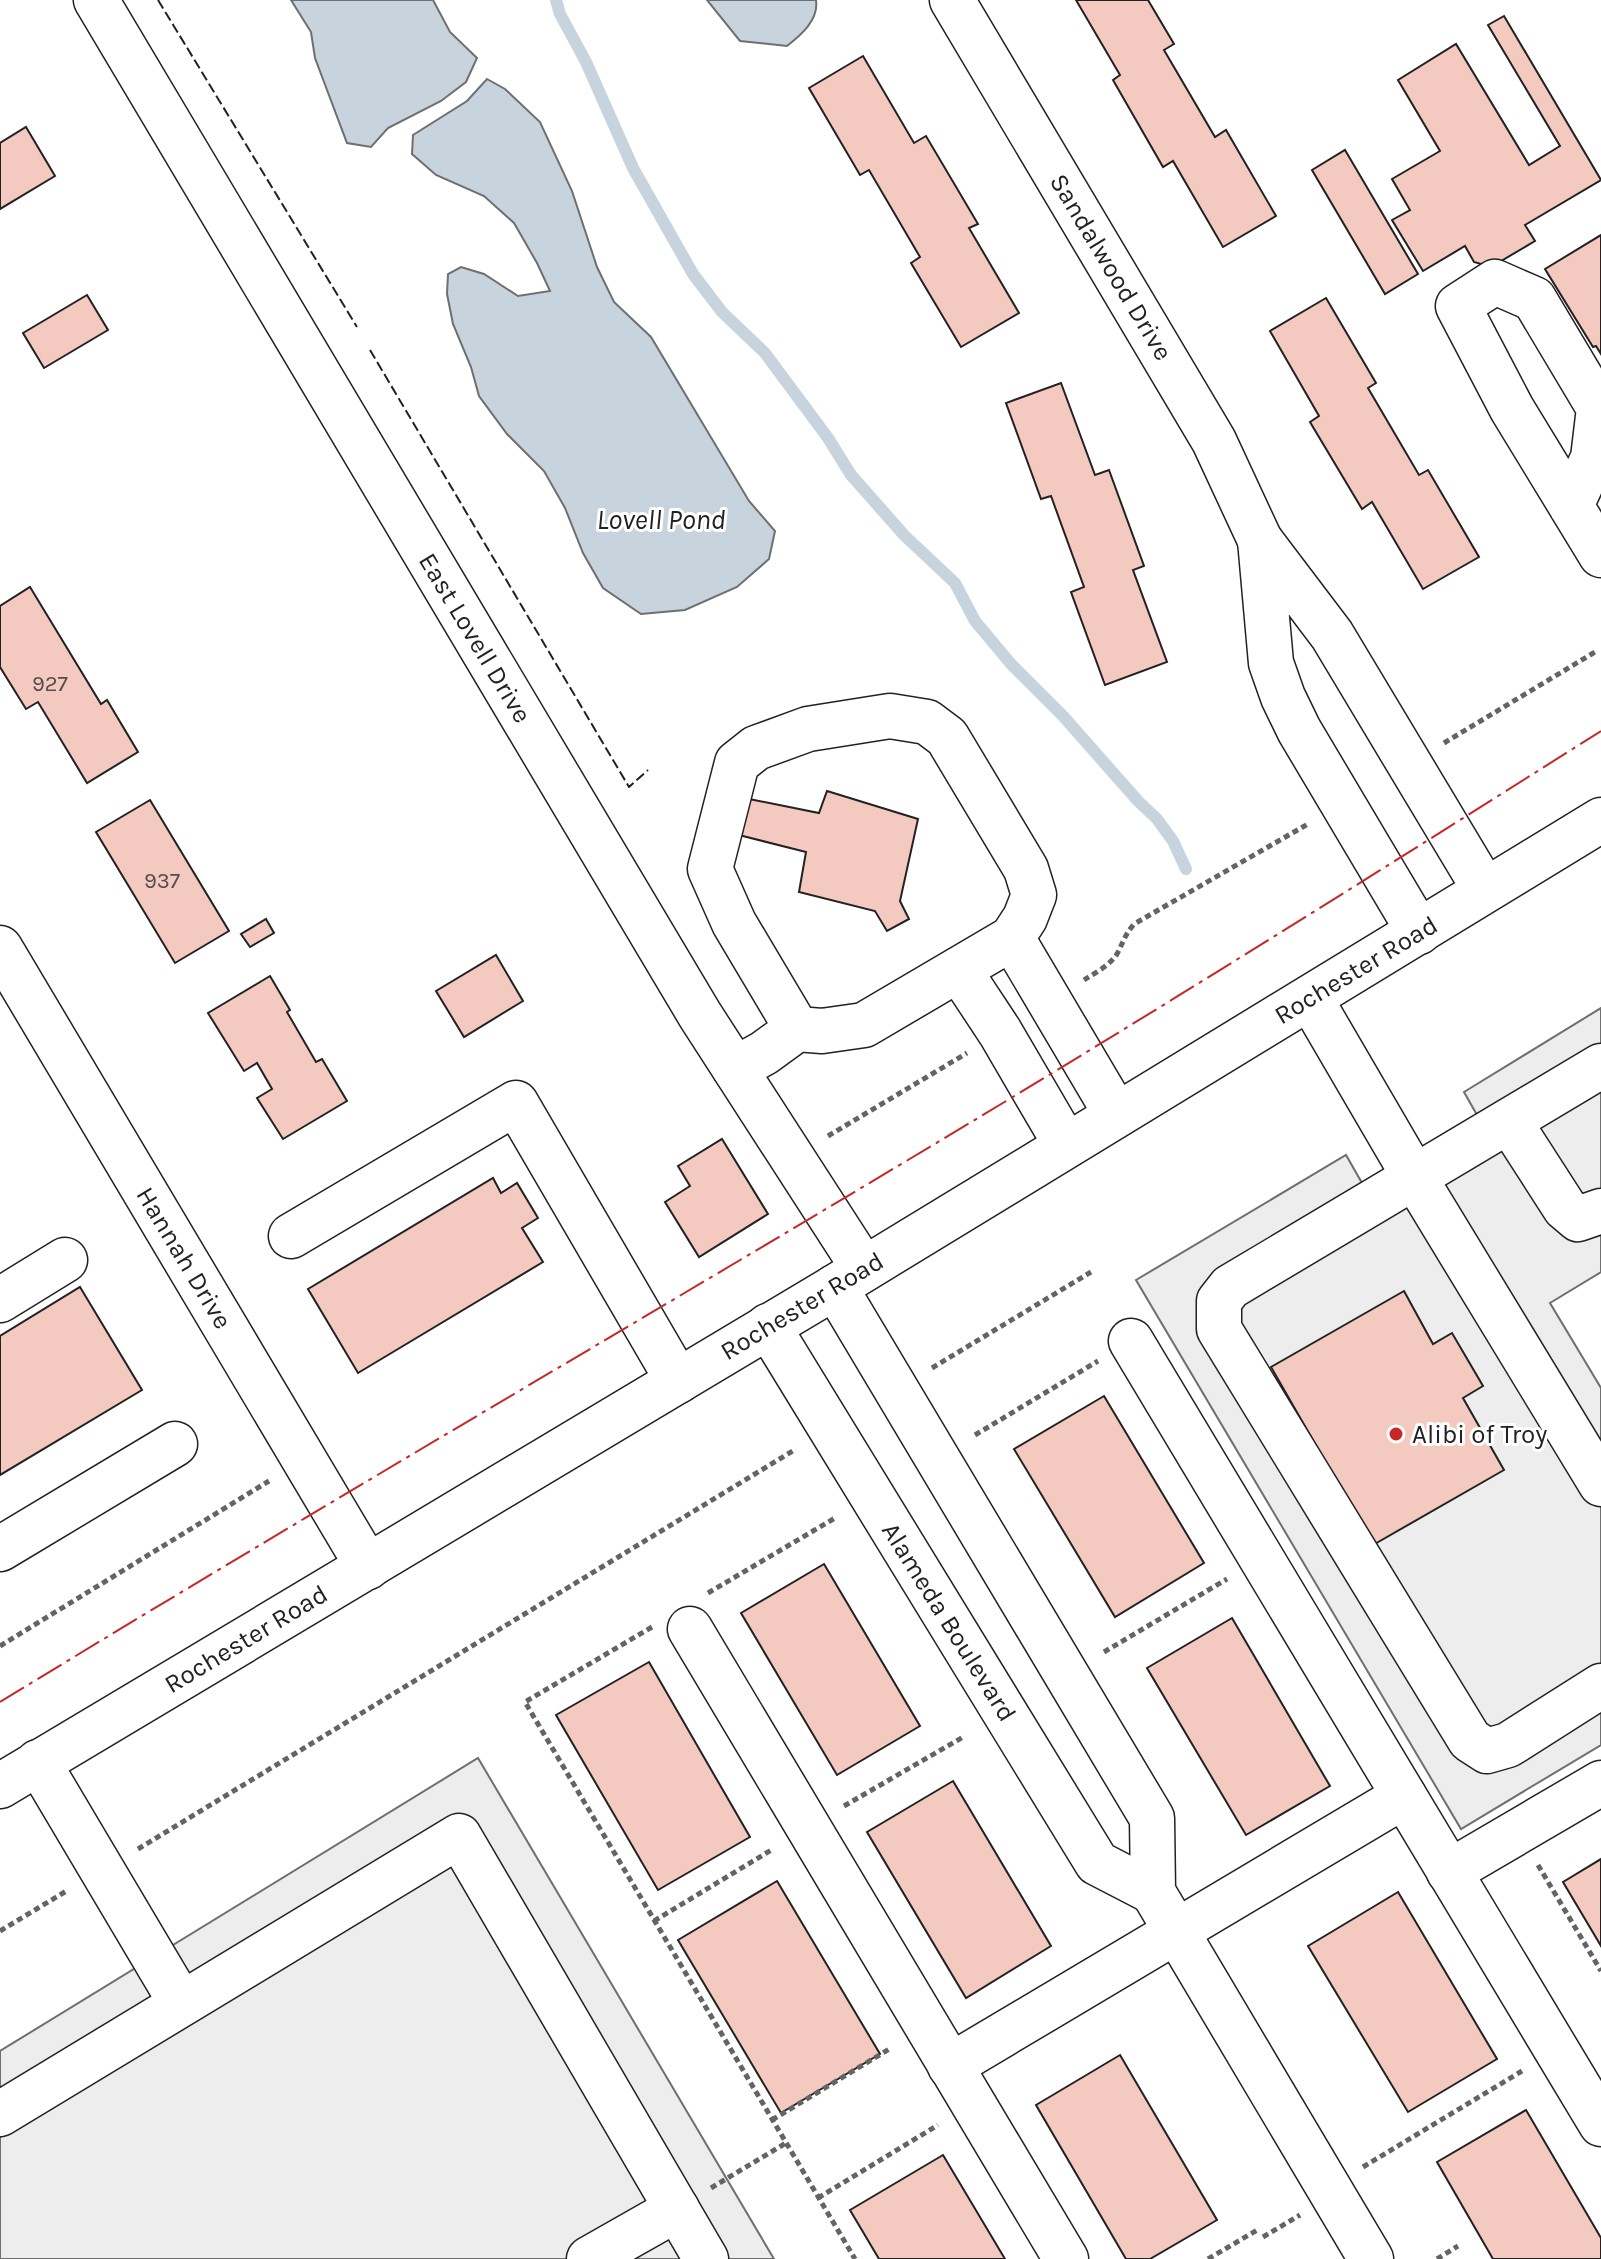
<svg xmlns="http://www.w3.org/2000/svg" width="1601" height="2259" viewBox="0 0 1601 2259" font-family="Karla,sans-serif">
<rect width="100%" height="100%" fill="#fff"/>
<g fill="#ededed" stroke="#6f6f6f" stroke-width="2">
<path d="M1601,1008V1272L1550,1303L1601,1388V1745L1461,1829L1136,1280L1346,1155L1362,1183L1477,1115L1464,1092Z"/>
<path d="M478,1758L774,2259H0V2051Z"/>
</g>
<g fill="#c7d3dd" stroke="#6f6f6f" stroke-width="2">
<path d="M291,0H433L450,32L477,58L466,82L441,101L388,128L371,147L347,143L315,58L311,32Z"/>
<path d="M707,0H816C819,20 801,35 787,46L740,41Z"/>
<path d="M487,79L505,89L540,122L572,191L597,267L614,302L651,337L749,501L775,531L769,559L737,587L685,610L641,614L603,588L583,553L565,508L544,471L507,434L479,396L471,367L453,324L447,294L448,274L461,267L484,274L518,296L550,291L537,263L514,223L484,196L436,175L412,154L413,135L467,101Z"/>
</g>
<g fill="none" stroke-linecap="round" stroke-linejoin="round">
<path stroke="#c7d3dd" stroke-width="12" d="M556,0L560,14L586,62L633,168L693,274L722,312L765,353L828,438L851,475L904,535L955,583L975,621L1011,664L1063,716L1138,801L1157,819L1173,841L1186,869"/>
</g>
<g fill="#f3c9c0" stroke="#222" stroke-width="2">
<path d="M1076,0H1148L1174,44L1164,50L1215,137L1226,130L1276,216L1223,247L1173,161L1163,167L1113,80L1120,75Z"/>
<path d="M1504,16L1601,180L1525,225L1535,241L1491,267L1474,262L1465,246L1423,271L1392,220L1410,210L1392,179L1440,151L1398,80L1456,44L1529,165L1560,146L1488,25Z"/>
<path d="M863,56L914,143L926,136L978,224L969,228L1019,313L961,347L911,263L920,257L869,170L860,175L809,88Z"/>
<path d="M26,127L55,176L0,209V143Z"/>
<path d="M1345,150L1418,274L1385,294L1312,170Z"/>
<path d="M1601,235V354L1596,346L1593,347L1545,269Z"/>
<path d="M87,295L108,330L44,368L23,333Z"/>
<path d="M1326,298L1376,383L1368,388L1419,475L1428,470L1479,557L1423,589L1372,502L1362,509L1310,422L1319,416L1270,331Z"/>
<path d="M1061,383L1095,475L1109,470L1144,566L1133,570L1167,662L1105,685L1071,592L1084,587L1051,496L1041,499L1006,403Z"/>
<path d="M30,587L101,704L107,700L138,752L87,783L38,702L26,709L0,667V606Z"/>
<path d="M827,791L918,819L900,901L909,919L887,931L875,911L799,892L806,852L735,834L744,798L819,813Z"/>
<path d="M150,800L229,931L175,963L96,832Z"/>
<path d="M266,919L274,933L250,947L241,934Z"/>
<path d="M496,955L523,1001L464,1037L436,991Z"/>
<path d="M270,976L290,1010L287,1012L316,1062L322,1059L347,1101L283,1139L257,1098L272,1089L257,1063L244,1071L208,1013Z"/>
<path d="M722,1139L768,1214L699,1257L665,1202L690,1186L678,1166Z"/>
<path d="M493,1178L501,1193L517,1183L538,1218L522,1228L543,1262L358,1373L308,1289Z"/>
<path d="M80,1287L142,1390L0,1475V1336Z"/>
<path d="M1404,1291L1433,1344L1452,1333L1483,1386L1463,1398L1504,1470L1373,1545L1271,1367Z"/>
<path d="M1104,1396L1204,1563L1115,1617L1014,1449Z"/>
<path d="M824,1564L920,1726L837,1775L741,1613Z"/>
<path d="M1232,1618L1330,1786L1246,1835L1147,1668Z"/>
<path d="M649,1662L750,1837L658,1890L556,1715Z"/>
<path d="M953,1781L1051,1946L966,1998L867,1832Z"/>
<path d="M1601,1859V1946L1563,1882Z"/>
<path d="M777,1881L880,2054L781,2113L678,1940Z"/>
<path d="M1398,1892L1497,2059L1408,2112L1308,1946Z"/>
<path d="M1120,2055L1217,2220L1150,2259H1126L1036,2105Z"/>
<path d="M1526,2110L1601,2238V2259H1493L1437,2162Z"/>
<path d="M943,2155L1005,2259H879L850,2210Z"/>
</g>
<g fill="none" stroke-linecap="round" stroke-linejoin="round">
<g stroke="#222" stroke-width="47">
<g id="minor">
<path d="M96,0L700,1015L864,1269"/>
<path d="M952,0L1214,441L1260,540"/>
<path d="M1571,506L1593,458L1599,408L1534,299L1495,282L1458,306L1512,409L1601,555"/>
<path d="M1419,932L1299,730L1283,697L1271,663L1260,540L1332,635L1485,890"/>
<path d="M1012,938L1116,1114"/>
<path d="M0,948L368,1567"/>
<path d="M959,970L1000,1032L1066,1145"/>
<path d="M1310,998L1415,1178L1601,1484"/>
<path d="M1601,1066L1230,1287L1219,1301V1329L1470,1740L1487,1751L1508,1745L1601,1686"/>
<path d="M735,1069L764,1053L797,1029L734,923L710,869L737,763L756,748L808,729L890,716L927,722L947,737L1026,869L1034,895L1025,918L1012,938L864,1025L822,1031L797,1029"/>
<path d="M1509,1121L1565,1208L1578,1219L1601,1211"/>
<path d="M291,1236L516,1103L678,1381"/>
<path d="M835,1287L1152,1818L1153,1892L1371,2259"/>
<path d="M0,1300L65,1260"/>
<path d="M768,1326L1097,1863L1153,1892"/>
<path d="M1131,1341L1601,2124"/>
<path d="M0,1549L175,1444"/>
<path d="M690,1629L1066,2259"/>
<path d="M38,1762L181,2003"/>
<path d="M1449,1872L1601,1783"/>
<path d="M950,2066L1404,1796"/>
<path d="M0,2114L459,1836L706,2259"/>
<path d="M589,2259L677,2209"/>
</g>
</g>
<g stroke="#222" stroke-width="47">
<path id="major" d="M0,1786L835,1287L1601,820"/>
</g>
<g stroke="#646464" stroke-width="5" stroke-dasharray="6 4" stroke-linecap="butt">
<path d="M1444,743L1595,652"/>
<path d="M1084,980C1095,973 1109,966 1117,954C1123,943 1124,936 1134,924L1308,824"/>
<path d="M828,1136L967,1053"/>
<path d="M932,1368L1091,1272"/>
<path d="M975,1435L1098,1361"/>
<path d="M708,1593L835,1518"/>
<path d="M652,1627L525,1702L855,2259"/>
<path d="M0,1646L269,1481"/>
<path d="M1104,1652L1227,1579"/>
<path d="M844,1806L965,1736"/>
<path d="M138,1849L796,1449"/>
<path d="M1538,1865L1601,1971"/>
<path d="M654,1921L773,1849"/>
<path d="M0,1931L68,1890"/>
<path d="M772,2120L891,2048"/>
<path d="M1363,2167L1522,2071"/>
<path d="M711,2188L786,2143"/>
<path d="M818,2198L938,2125"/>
<path d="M1263,2237L1300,2215"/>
<path d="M1208,2259L1259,2229"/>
<path d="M1437,2259L1458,2246"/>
</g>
<use href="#minor" stroke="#fff" stroke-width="44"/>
<use href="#major" stroke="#fff" stroke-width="44"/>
<g stroke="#222" stroke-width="2" stroke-dasharray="10 4" stroke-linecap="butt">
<path d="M158,0L357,327"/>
<path d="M370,350L629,787L648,770"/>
</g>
<path stroke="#c62828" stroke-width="2" stroke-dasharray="28 6 4 6" stroke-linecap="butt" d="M0,1702C324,1504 652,1314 978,1118C1187,992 1394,862 1601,731"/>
</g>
<circle fill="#c62828" stroke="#fff" stroke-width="3" cx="1396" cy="1434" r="8"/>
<g text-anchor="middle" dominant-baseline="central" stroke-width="6" stroke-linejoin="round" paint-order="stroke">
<g font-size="22" fill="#564c4a">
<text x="50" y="684">927</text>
<text x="162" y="881">937</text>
</g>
<g font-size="26" fill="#222" stroke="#fff">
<text transform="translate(1111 267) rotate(59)">Sandalwood Drive</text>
<text transform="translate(475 638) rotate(59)">East Lovell Drive</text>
<text transform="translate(1356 970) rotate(-31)">Rochester Road</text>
<text transform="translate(184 1258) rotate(59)">Hannah Drive</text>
<text transform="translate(802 1306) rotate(-31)">Rochester Road</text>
<text transform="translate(949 1622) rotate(58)">Alameda Boulevard</text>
<text transform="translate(246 1639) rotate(-31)">Rochester Road</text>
</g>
<g font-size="26" fill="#222" stroke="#fff" text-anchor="start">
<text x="1412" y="1434">Alibi of Troy</text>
</g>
<g font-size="28" font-style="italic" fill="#222" stroke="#fff">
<text x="661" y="519">Lovell Pond</text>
</g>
</g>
</svg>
